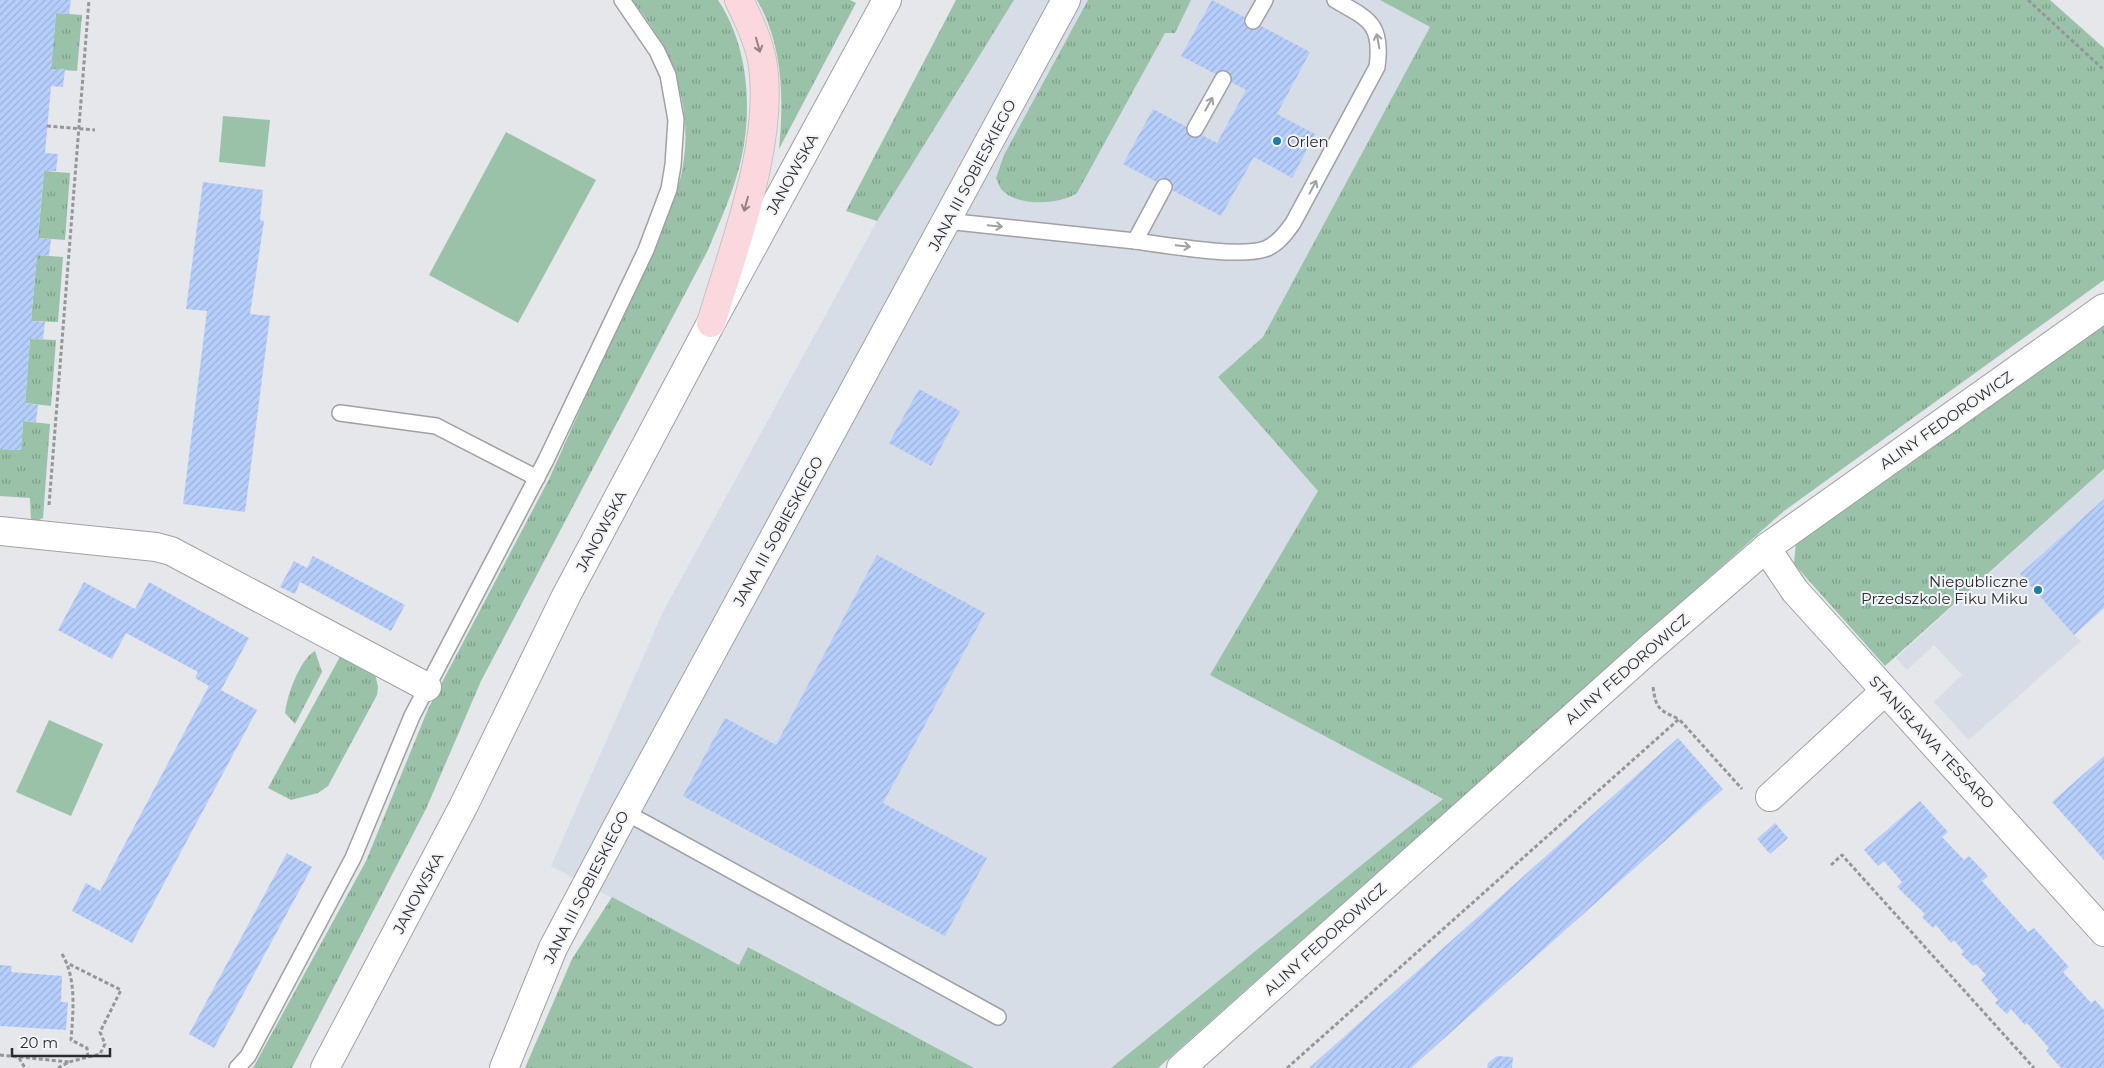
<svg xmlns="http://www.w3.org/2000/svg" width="2104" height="1068" viewBox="0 0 2104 1068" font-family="Montserrat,sans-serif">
<defs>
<pattern id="grass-tufts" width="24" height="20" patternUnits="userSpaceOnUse" patternTransform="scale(1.25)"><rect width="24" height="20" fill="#9ac2a8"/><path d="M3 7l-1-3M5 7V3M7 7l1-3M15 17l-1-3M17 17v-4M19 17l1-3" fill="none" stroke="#7e9e89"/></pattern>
<pattern id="building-hatch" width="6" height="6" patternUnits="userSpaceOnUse" patternTransform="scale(1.25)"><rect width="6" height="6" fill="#b6cefb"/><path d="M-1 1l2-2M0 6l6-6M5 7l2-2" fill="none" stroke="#9db1d7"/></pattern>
</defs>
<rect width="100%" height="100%" fill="#e5e7ea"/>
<g fill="#d7dde7">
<path d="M1014,0H1380L1430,27L1263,337L1218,377L1319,491L1211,675L1443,799L1111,1068H974L749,947L739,965L551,866L663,612L877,221Z"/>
<path d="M2104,469V608L2074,635L2081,641L1969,740L1934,702L1962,675L1934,645L1907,670L1896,658Z"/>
</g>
<g fill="url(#grass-tufts)">
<path d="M632,0H718C748,45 753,108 741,160C734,191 720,221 708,250L481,681L426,809L292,1068H253L366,861L428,709L549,479L674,200C700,127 680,58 632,0Z"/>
<path d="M757,0H850L856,3L779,149C784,98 783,45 757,0Z"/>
<path d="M956,0H1014L877,221L846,211Z"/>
<path d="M1088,0H1191L1175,33H1165L1077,193C1060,205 1016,207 1001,189C999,186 998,182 996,178L1004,155Z"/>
<path d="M1380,0H2050L2104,48V280L1784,511L1158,1068H1111L1443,799L1210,675L1318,491L1218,377L1263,337L1430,27Z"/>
<path d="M56,13L82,15L77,71L51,69Z"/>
<path d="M44,171L70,173L65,240L38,238Z"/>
<path d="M37,255L63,257L58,322L31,321Z"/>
<path d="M2104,320V469L1885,666L1794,564L1796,541Z"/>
<path d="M30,339L56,340L51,406L25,403Z"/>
<path d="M23,421L50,424L43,518L37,521L31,519L30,498L0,496V449L21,450Z"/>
<path d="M315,651L322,672L295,724L285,713C287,695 300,659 315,651Z"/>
<path d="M341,655L375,674L378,687L377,695L328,786L318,793L291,800L268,788Z"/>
<path d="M612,897L739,965L748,947L974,1068H525L572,959Z"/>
</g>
<g fill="#9ac2a8">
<path d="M223,116L270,120L265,167L219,162Z"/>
<path d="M506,132L596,180L518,323L429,275Z"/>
<path d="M49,720L103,744L71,816L16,792Z"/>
</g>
<g fill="url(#building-hatch)">
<path d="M0,0H71L69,14L56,13L51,69H65L63,87L51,86L45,153L58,154L56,171H44L38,238L51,239L49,256L37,255L31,321L45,322L43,339H30L25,403L38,405L36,422L23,421L21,450L0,449Z"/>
<path d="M1212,0L1310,52L1277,114L1315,134L1292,178L1254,157L1221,216L1123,164L1153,109L1217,143L1246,90L1181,56Z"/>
<path d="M203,182L263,190L260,220L264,221L250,314L270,316L245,512L183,504L207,311L186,309Z"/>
<path d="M919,389L960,411L931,466L889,443Z"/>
<path d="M2104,499V608L2074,635L2020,574Z"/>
<path d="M877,555L985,613L883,803L987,858L945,936L683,796L725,718L776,745Z"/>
<path d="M313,556L405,605L391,631L300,582L295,594L280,587L294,561L307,568Z"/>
<path d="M84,582L135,609L149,582L249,638L221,690L257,710L132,943L72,911L86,883L100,891L209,686L195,678L198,672L126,633L112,659L58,630Z"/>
<path d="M1678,738L1723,789L1411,1068H1309Z"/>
<path d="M2104,756V860L2052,802Z"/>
<path d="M1920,801L1948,832L1942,837L1964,860L1969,856L1988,876L1982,881L2028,932L2034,928L2069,967L2063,972L2091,1003L2095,1000L2104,1010V1068H2061L2046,1051L2049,1048L2027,1023L2025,1025L2011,1009L2007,1014L1995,1003L1998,1000L1981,980L1986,975L1976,964L1973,966L1961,954L1964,952L1954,940L1951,943L1936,925L1933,928L1922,917L1925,914L1897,887L1902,882L1884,861L1878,866L1864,850Z"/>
<path d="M1775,823L1788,838L1770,854L1757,839Z"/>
<path d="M287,853L312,867L214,1048L189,1034Z"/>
<path d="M0,965L12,966L11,972L62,976L61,1002H68L66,1030L0,1026Z"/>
<path d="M1497,1056L1513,1057L1512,1068H1487L1488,1063Z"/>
</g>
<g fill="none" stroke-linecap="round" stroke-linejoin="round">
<g stroke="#a0a1a5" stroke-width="18">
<g id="service">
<path d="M1253,21L1265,0"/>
<path d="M1195,129L1223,79"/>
<path d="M946,221L1135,241L1164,187"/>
<path d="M1135,241C1165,245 1239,258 1265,249C1277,245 1286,233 1293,223L1377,67C1383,24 1369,19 1335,0"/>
<path d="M340,413L436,426L537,478"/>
<path d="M625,812L998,1017"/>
<path d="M237,1068L248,1056L353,858L412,716L546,460L646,250L669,189L673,165L676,120L668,75L657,51L622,0"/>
</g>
</g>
<g stroke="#a0a1a5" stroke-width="30">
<g id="minor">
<path d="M0,531L156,547L171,551L427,687"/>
<path d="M1766,548L1795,591L2104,932"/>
<path d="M1770,797L1885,691"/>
<path d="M504,1068L553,948L625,812L1066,0"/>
<path d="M1181,1068L1648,650L1766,548L2104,308"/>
</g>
</g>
<g stroke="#a0a1a5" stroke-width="30">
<path id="secondary" d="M325,1068L463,807L566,596L711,323L887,0"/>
</g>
<g stroke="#c4c4c4" stroke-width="30">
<path id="primary" d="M711,323C734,247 776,139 762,60C758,39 748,19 739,0"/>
</g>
<g stroke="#959698" stroke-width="3" stroke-dasharray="4 2.5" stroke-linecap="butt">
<path d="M2028,0L2104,70"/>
<path d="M47,126L95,130"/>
<path d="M49,505L89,0"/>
<path d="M1653,687C1656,709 1659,710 1679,719"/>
<path d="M1831,865L1842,855L2034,1068"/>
<path d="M62,954C77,979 73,1013 71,1040L87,1048L88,1057"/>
<path d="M0,1055L69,1062"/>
<path d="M19,1058L25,1068"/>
<path d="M58,1068L69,1062L100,1054L105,1044L100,1032L121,990L67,963"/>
<path d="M1287,1068L1679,719L1742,789"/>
</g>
<use href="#service" stroke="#fff" stroke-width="15"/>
<use href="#minor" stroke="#fff" stroke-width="28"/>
<use href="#secondary" stroke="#fff" stroke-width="28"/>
<use href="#primary" stroke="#fbd8dd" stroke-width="28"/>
</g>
<defs><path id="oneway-shaft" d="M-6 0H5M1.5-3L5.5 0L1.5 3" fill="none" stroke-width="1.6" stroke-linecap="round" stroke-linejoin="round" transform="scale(1.25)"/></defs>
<g stroke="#a0a0a0">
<use href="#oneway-shaft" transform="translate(1378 41) rotate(-101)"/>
<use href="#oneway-shaft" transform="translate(1209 104) rotate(-61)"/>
<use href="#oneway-shaft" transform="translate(1313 187) rotate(-62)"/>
<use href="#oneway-shaft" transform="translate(995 226) rotate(6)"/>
<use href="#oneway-shaft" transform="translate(1183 246) rotate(6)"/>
</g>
<g stroke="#938285">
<use href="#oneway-shaft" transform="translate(758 45) rotate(74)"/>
<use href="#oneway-shaft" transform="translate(746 204) rotate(105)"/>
</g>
<g fill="#1b7faa" stroke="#f2f4f8" stroke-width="2">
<circle cx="1277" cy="141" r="5"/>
<circle cx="2038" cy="590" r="5"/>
</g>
<g text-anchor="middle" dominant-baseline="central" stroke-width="4" stroke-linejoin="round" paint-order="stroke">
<g font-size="15" fill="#2b2c2d" stroke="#f2f4f8" text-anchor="start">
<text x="1287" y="141">Orlen</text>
<text x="2028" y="581" text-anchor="end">Niepubliczne<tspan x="2028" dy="17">Przedszkole Fiku Miku</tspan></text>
</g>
<g font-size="15" fill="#2b2c2d" stroke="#f2f4f8">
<text transform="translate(792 174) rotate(-61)">JANOWSKA</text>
<text transform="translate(972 175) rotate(-62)">JANA III SOBIESKIEGO</text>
<text transform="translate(1946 420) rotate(-35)">ALINY FEDOROWICZ</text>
<text transform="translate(601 531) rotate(-62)">JANOWSKA</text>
<text transform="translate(778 531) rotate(-61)">JANA III SOBIESKIEGO</text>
<text transform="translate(1627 669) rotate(-41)">ALINY FEDOROWICZ</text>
<text transform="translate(1932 742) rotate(47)">STANISŁAWA TESSARO</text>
<text transform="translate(586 887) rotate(-63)">JANA III SOBIESKIEGO</text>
<text transform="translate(418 893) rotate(-62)">JANOWSKA</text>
<text transform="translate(1325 939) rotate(-42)">ALINY FEDOROWICZ</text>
</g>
</g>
<path d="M12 1048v8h98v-8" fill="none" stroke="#2b2c2d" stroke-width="2.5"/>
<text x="20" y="1048" font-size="15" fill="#2b2c2d" stroke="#f2f4f8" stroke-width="4" paint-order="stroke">20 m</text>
</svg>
